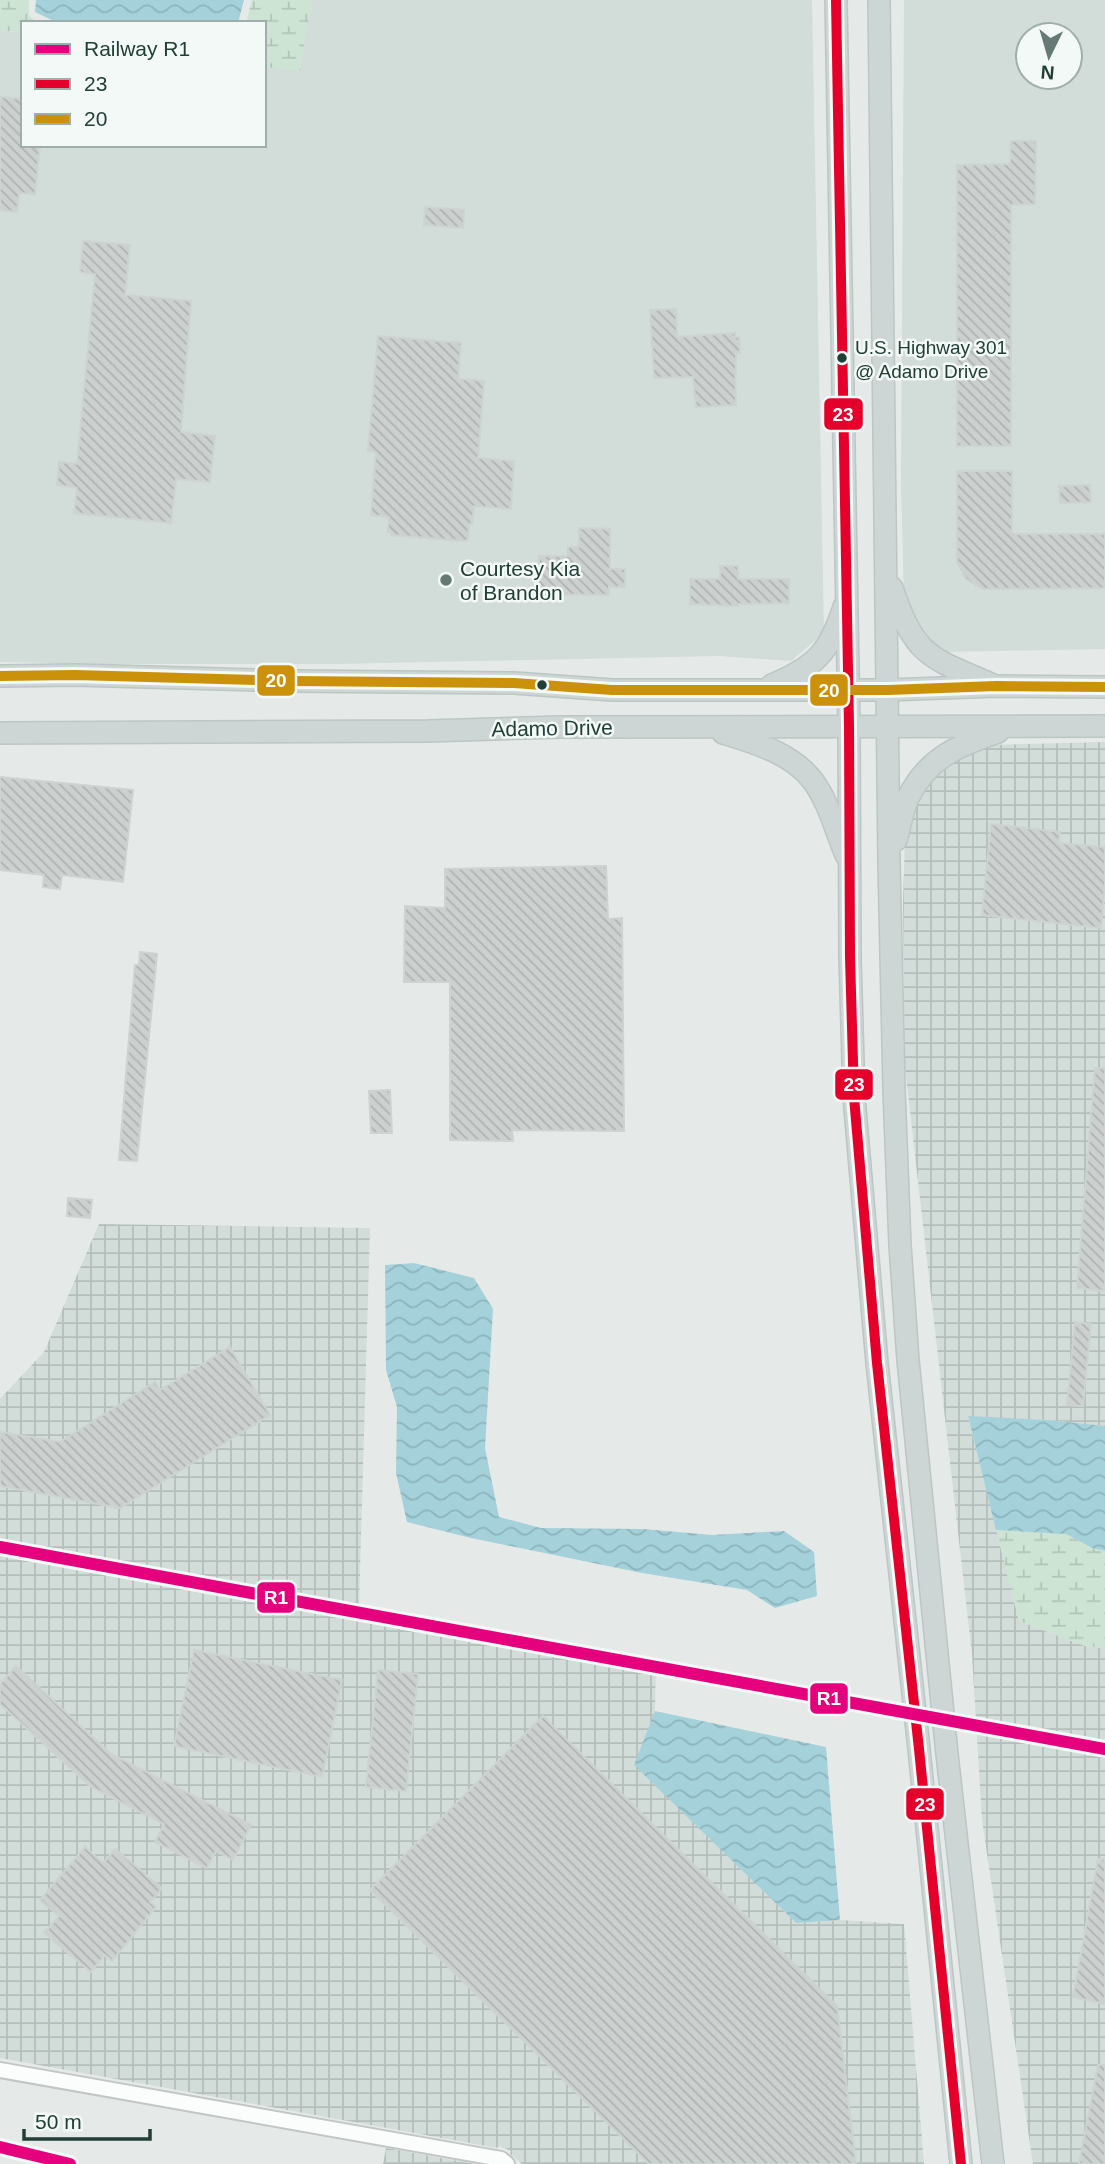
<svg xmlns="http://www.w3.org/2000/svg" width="1105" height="2164" viewBox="0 0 1105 2164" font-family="Arial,sans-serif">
<defs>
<pattern id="industrial-grid" width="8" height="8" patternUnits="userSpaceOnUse" patternTransform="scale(1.75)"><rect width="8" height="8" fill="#d2dcd8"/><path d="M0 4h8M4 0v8" fill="none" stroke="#b4beba"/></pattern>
<pattern id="wetland-marsh" width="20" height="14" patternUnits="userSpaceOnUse" patternTransform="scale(1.75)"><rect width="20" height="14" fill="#cde4d5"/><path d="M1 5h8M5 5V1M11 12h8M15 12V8" fill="none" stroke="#b0c5b7"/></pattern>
<pattern id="water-waves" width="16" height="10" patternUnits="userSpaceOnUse" patternTransform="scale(1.75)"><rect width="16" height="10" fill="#a4d1da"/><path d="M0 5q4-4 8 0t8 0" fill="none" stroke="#8db4bc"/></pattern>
<pattern id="building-back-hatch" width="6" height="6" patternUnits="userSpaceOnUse" patternTransform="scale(1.75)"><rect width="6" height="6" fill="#ccd1cf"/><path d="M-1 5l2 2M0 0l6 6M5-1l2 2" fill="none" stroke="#afb4b2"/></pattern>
</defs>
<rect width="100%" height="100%" fill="#e5eae8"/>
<g fill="#d2dcd8" fill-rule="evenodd">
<path d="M312,0H812L824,633L791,661L718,656L336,664H96L0,662V30L23,33V145H264V67L300,70Z"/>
<path d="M904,0H1105V649L942,652L924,638L904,597L901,482ZM1028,35H1070V77H1028Z"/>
</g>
<g fill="url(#industrial-grid)">
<path d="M1105,742V1426L1048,1420L968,1417L1019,1621L1085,1646L1105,1648V2164H1033L982,1820L972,1655L905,1067L903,903L905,839L916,802L940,769L967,753L988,745Z"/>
<path d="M99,1224L370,1228L359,1606L656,1661L655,1711L635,1765L796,1923L840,1920L904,1924L924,2164H522L510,2154L511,2151L499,2146L497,2148L0,2058V1399L44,1352Z"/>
<path d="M386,2148L475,2164H383Z"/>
</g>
<g fill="url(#wetland-marsh)">
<path d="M0,0H29V16L39,23H23V33L0,30Z"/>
<path d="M252,0H312L300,71L264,67V23H246Z"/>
<path d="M996,1530L1066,1534L1092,1548L1105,1551V1648L1085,1646L1019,1621Z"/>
</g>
<g fill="url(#water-waves)">
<path d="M36,0H244L238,23H58L35,12Z"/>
<path d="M414,1263L474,1278L493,1309L485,1448L499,1517L541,1528L643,1529L712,1535L784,1531L814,1552L817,1596L775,1608L747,1590L642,1573L471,1538L407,1522L396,1473L397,1407L386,1370L385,1265Z"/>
<path d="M968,1416L1048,1420L1105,1426V1551L1092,1548L1066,1534L996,1530Z"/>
<path d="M655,1711L826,1747L840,1920L796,1923L634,1765Z"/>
</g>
<g fill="url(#building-back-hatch)" stroke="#cdd3d1" stroke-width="2">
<path d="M0,97L23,99V145H40L35,194L19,193L17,212L0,210Z"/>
<path d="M1011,141H1036L1035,204L1011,205V446H957V165L1010,164Z"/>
<path d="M425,207L464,210L463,228L424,225Z"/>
<path d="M83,241L130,245L125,295L191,301L181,432L215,436L210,482L176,479L171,523L74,513L77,488L57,485L59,462L77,464L95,274L80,272Z"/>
<path d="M676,309L677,337L735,333V337H739L740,353H736V374H735L736,405L696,407L693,377L654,378L650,310Z"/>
<path d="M378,336L461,343L458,379L484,381L478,458L514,461L511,509L474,506L472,524H469L468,540L464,541L391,535V532H388L389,517L371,515L376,452L368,451Z"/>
<path d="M957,471H1012V534H1105V588L983,589L966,579L957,562Z"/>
<path d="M1090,485L1091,502L1060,503L1059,486Z"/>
<path d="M579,528L610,529V569H625V587H609V595L538,594L539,556H568V547H579Z"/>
<path d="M720,566H738V579H789V603L738,604V606L690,604V579H720Z"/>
<path d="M0,777L133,790L123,882L62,875L60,889L43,887L44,875L0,870Z"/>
<path d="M991,824L1060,832L1059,843L1105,847V884L1101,928L982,915Z"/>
<path d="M606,866L608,919L622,918L624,1131L512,1130L513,1141L450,1140V982H404L405,906L445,908V869Z"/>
<path d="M140,952L157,954L137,1161L119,1160L135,965H139Z"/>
<path d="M1095,1068H1105V1291L1077,1288Z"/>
<path d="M390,1090L392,1133H371L369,1091Z"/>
<path d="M68,1198L92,1200L90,1218L67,1216Z"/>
<path d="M1075,1322L1091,1324L1083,1406L1067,1405Z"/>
<path d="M230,1347L270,1415L120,1508L0,1486V1432L60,1442L155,1382L160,1390Z"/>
<path d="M194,1650L342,1680L322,1777L174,1746Z"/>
<path d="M16,1666L111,1754L251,1825L233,1860L216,1851L207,1868L155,1842L164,1824L91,1787L0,1704V1684Z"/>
<path d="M378,1670L418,1674L406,1791L366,1787Z"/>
<path d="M543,1716L837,2006L856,2164H649L370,1890Z"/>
<path d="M85,1847L103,1863L115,1849L162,1888L150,1902L156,1907L112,1961L105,1955L91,1972L44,1933L59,1916L40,1900Z"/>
<path d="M1098,1859H1105V2004L1073,1997Z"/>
<path d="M1098,2065H1105V2164H1079Z"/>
</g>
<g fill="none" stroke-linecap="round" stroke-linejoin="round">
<g stroke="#c2c7c5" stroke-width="18">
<path id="street" d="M0,2070L501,2159L507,2164"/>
</g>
<g stroke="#bcc6c4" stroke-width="24">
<g id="primary">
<path d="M836,0L849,726L850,957L854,1097L877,1363L919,1749L961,2164"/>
<path d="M879,0L889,862L894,1090L900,1245L908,1360L947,1754L993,2164"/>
<path d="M892,588C915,656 928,657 991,684"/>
<path d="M0,676L75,675L293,681L514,683L612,690H888L996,686L1105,687"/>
<path d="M772,685C816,666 829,653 844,607"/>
<path d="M0,733L429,731L560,727L1105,726"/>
<path d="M723,733C755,743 792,753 813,781C828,801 836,831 846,855"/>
<path d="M896,840C900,827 902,811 908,798C927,758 959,745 998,732"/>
</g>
</g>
<use href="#street" stroke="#fbfcfc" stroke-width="14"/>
<use href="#primary" stroke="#cdd6d4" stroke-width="21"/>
<g stroke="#f3f9f6" stroke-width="16">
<path id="bus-1" d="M836,0L849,726L850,957L854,1097L877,1363L919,1749L961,2164"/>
</g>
<g stroke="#f3f9f6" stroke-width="16">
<path id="bus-2" d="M0,676L75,675L293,681L514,683L612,690H888L996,686L1105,687"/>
</g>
<use href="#bus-1" stroke="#e4002b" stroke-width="10"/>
<use href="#bus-2" stroke="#cc910b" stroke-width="10"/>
<g stroke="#f3f9f6" stroke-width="18">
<g id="rail-1">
<path d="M0,1547L1105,1749"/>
<path d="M0,2147L70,2164"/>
</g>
</g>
<use href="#rail-1" stroke="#e5007d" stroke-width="12"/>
</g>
<g fill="#213e37" stroke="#f3f9f6" stroke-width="2.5">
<circle cx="842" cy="358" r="6"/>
<circle cx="542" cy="685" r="6"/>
</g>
<circle fill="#667a75" stroke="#f3f9f6" stroke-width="2.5" cx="446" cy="580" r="7"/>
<g text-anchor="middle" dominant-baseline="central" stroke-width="5" stroke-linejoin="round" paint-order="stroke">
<g font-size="19" fill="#213e37" stroke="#f3f9f6" text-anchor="start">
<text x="855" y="347">U.S. Highway 301<tspan x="855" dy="24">@ Adamo Drive</tspan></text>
</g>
<g font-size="21" fill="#213e37" stroke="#f3f9f6" text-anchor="start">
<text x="460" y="568">Courtesy Kia<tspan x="460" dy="24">of Brandon</tspan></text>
</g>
<g font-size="21" fill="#213e37" stroke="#f3f9f6">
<text transform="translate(552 728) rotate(-1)">Adamo Drive</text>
</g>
</g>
<g stroke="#f3f9f6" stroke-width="2.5">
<rect x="823" y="397" width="41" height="34" rx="7" fill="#e4002b"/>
<rect x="256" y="664" width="40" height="33" rx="7" fill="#cc910b"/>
<rect x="809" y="673" width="40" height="34" rx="7" fill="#cc910b"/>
<rect x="834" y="1068" width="40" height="33" rx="7" fill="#e4002b"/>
<rect x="256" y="1581" width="40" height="33" rx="7" fill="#e5007d"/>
<rect x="809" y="1682" width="40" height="33" rx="7" fill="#e5007d"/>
<rect x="905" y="1787" width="40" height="34" rx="7" fill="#e4002b"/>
</g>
<g font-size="19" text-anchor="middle" font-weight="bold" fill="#fff">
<text x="843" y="421">23</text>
<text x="276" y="687">20</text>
<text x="829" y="697">20</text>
<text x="854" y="1091">23</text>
<text x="276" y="1604">R1</text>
<text x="829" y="1705">R1</text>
<text x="925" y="1811">23</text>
</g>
<rect x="21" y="21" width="245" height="126" fill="#f3f9f6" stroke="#9faeaa" stroke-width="2"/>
<rect x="35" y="44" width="35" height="10" fill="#e5007d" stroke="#9faeaa" stroke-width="2"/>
<text x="84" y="56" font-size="21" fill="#213e37">Railway R1</text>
<rect x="35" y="79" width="35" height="10" fill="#e4002b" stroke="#9faeaa" stroke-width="2"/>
<text x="84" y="91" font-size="21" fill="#213e37">23</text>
<rect x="35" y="114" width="35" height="10" fill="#cc910b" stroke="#9faeaa" stroke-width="2"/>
<text x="84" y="126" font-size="21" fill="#213e37">20</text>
<g transform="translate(1049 56) rotate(185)"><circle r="33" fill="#f3f9f6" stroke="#9faeaa" stroke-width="2"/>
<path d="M0-5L12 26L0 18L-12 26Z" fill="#667a75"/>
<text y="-10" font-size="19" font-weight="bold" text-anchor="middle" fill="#213e37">N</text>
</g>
<path d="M24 2129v10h126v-10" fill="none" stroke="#213e37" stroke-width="3.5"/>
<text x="35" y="2129" font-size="21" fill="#213e37" stroke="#f3f9f6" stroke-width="5" paint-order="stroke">50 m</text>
</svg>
